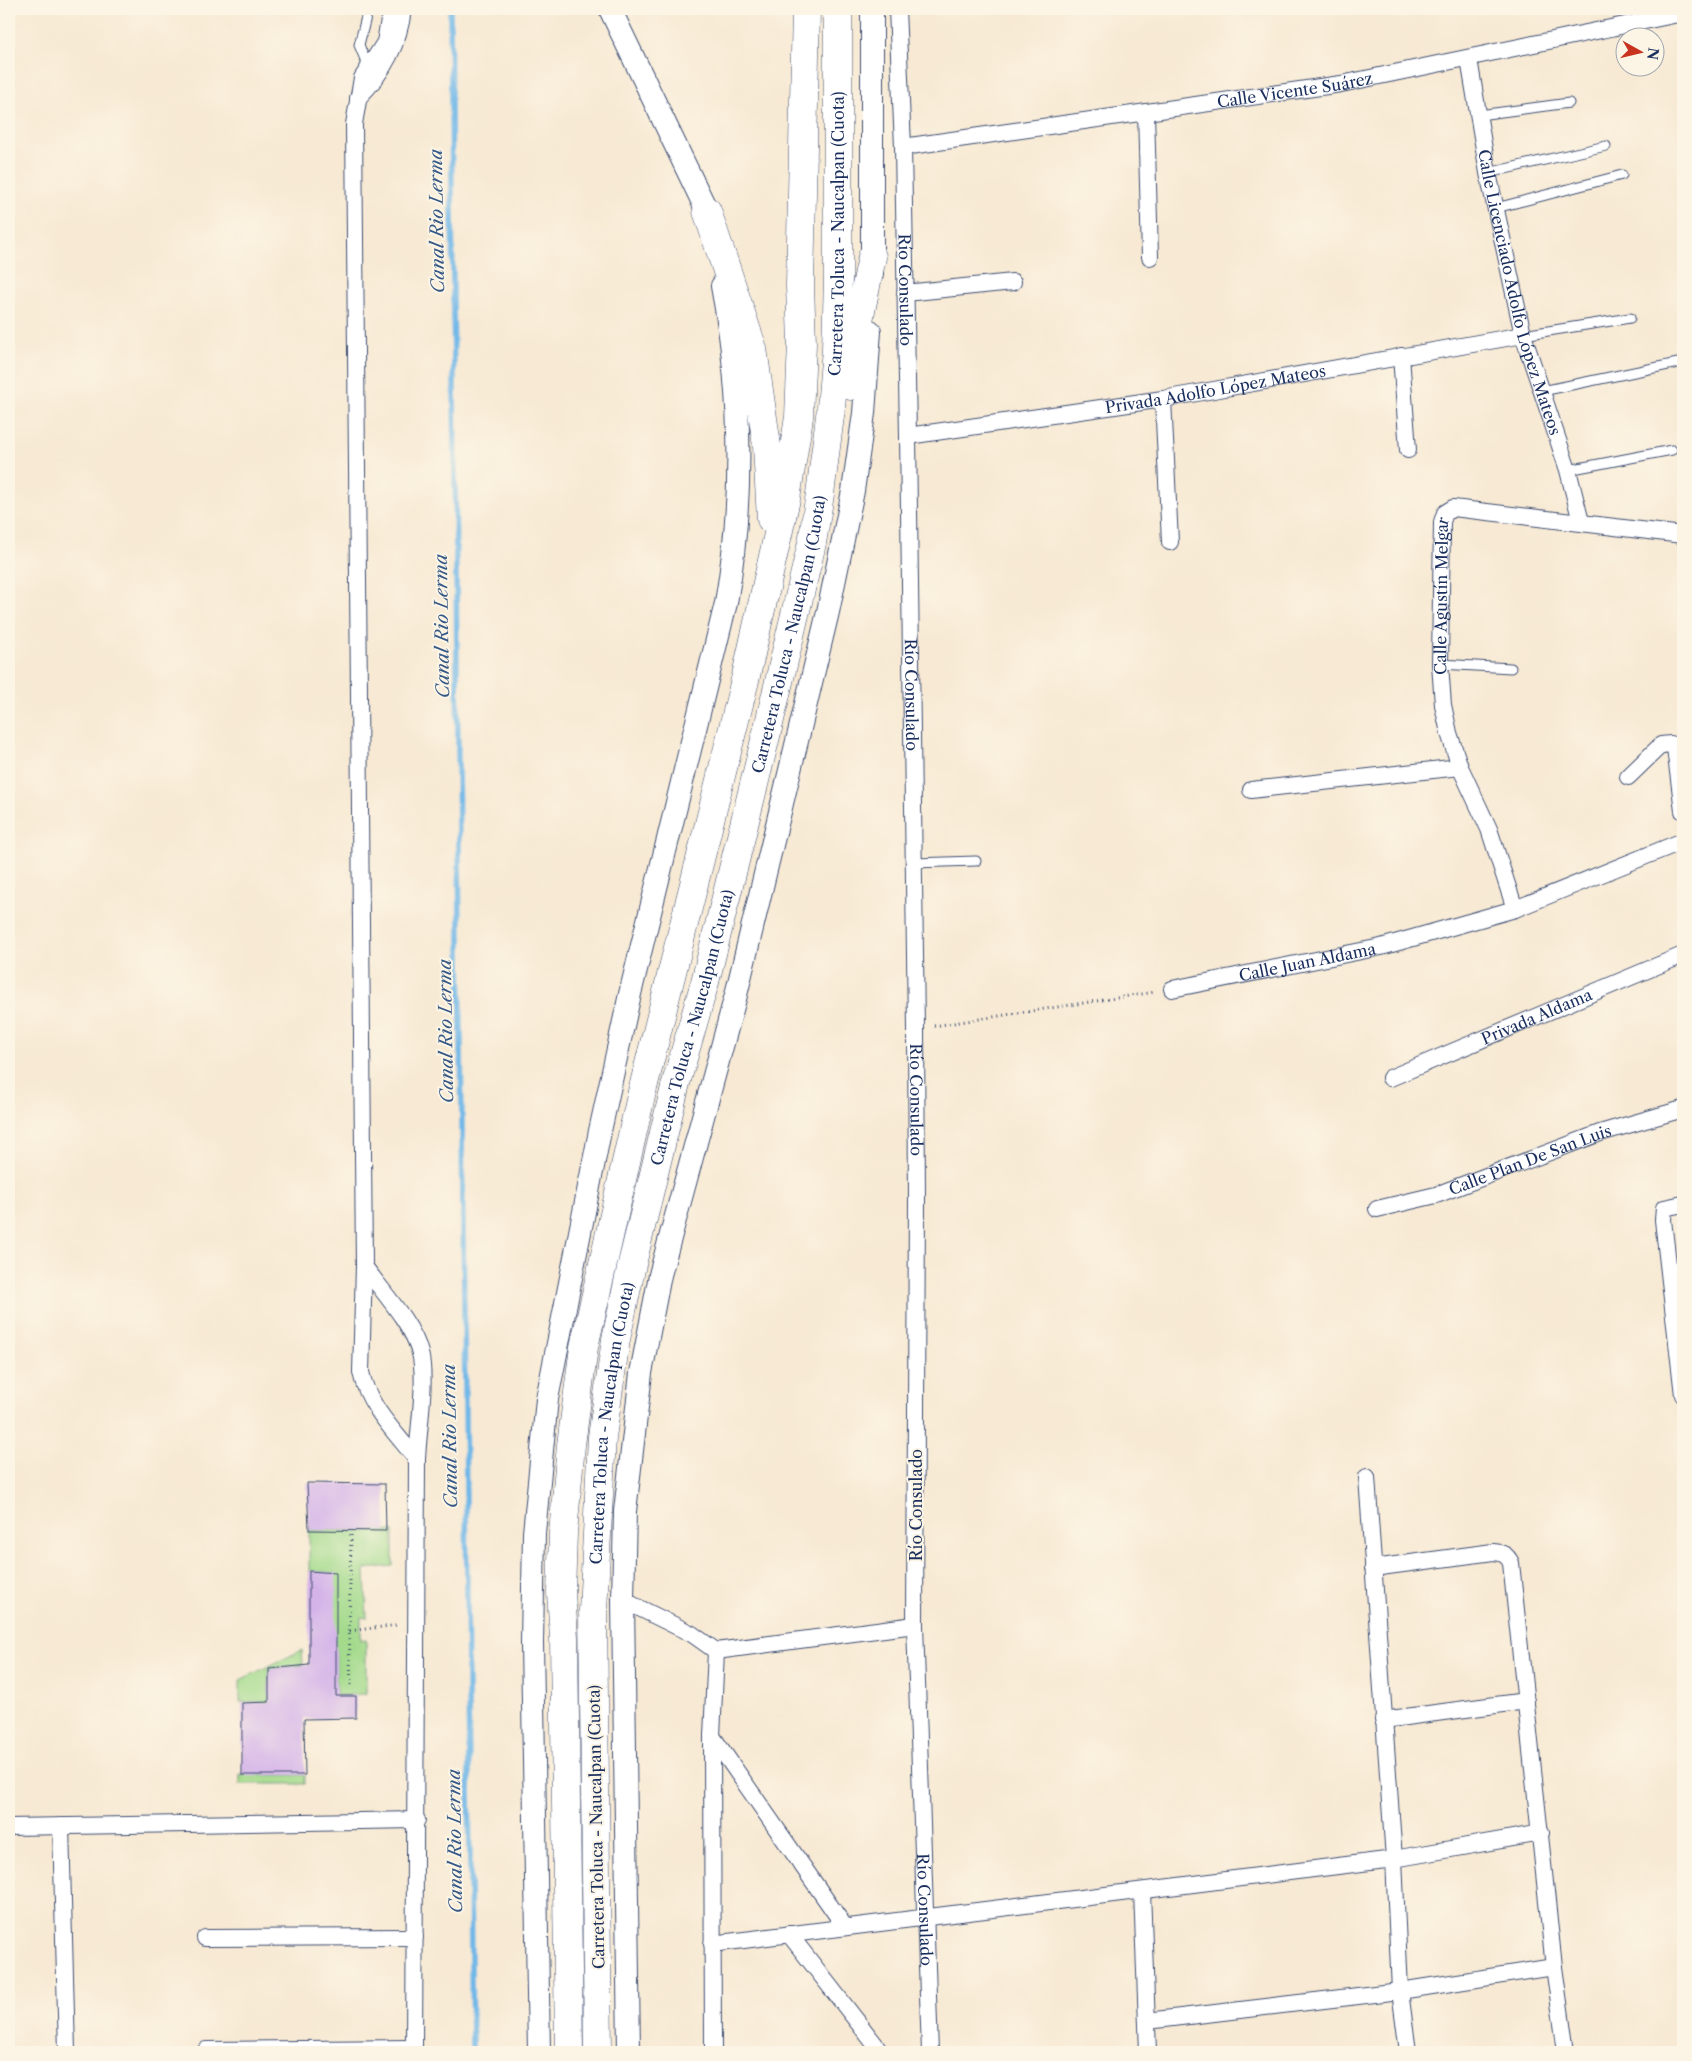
<svg xmlns="http://www.w3.org/2000/svg" width="1692" height="2061" viewBox="0 0 1692 2061" font-family="'Libre Caslon Text',serif">
<rect width="100%" height="100%" fill="#fcf5e5"/>
<filter id="ink" filterUnits="userSpaceOnUse"><feTurbulence type="fractalNoise" baseFrequency=".02" numOctaves="2"/><feDisplacementMap in="SourceGraphic" scale="10" xChannelSelector="R" yChannelSelector="G"/><feConvolveMatrix kernelMatrix="1 2 1 2 8 2 1 2 1" color-interpolation-filters="sRGB"/></filter>
<filter id="wash" filterUnits="userSpaceOnUse"><feTurbulence type="fractalNoise" baseFrequency=".0096" numOctaves="4" result="noise"/><feDisplacementMap in="SourceGraphic" scale="20" xChannelSelector="R" yChannelSelector="G"/><feGaussianBlur stdDeviation="1.12" result="paint"/><feColorMatrix in="noise" values="0 0 0 0 0 0 0 0 0 0 0 0 0 0 0 0 0 1.4 0 .05"/><feComposite in="paint" operator="in"/></filter>
<g filter="url(#wash)">
<rect width="100%" height="100%" fill="#f7e9d3"/>
<g fill="#a3da8b" stroke="#5f8474">
<path d="M309,1530L393,1531V1566L365,1569L367,1618L361,1617V1640H366V1694L336,1696L335,1573L309,1571Z"/>
<path d="M302,1650L303,1665L269,1669V1702H240V1680Z"/>
<rect x="240" y="1775" width="65" height="9"/>
</g>
<g fill="none" stroke-linecap="round" stroke-linejoin="round">
<path stroke="#71b8e8" stroke-width="5.5" d="M450,9L472,2052"/>
</g>
<g id="blocks">
<g fill="#d4b3e9">
<path d="M307,1483L385,1484L386,1531L309,1530Z"/>
<path d="M309,1571L336,1573V1696H356V1718L304,1719L305,1775H242V1703L269,1702V1669L309,1665Z"/>
</g>
</g>
</g>
<g filter="url(#ink)">
<use href="#blocks" fill-opacity="0" stroke="#3c4b70" stroke-width="1"/>
<g fill="none" stroke-linecap="round" stroke-linejoin="round">
<g stroke="#3c4b70" stroke-width="11">
<g id="lane">
<path d="M368,9L359,45L369,69"/>
<path d="M1479,115L1569,103"/>
<path d="M1488,173L1606,146"/>
<path d="M1496,208L1622,175"/>
<path d="M1523,335L1630,318"/>
<path d="M1542,391L1678,363"/>
<path d="M1568,470L1672,450"/>
<path d="M1440,664L1511,668"/>
<path d="M914,863L976,861"/>
</g>
</g>
<g stroke="#3c4b70" stroke-width="18">
<g id="street">
<path d="M391,9L385,42L362,78L354,124L364,1266L361,1372C367,1405 397,1434 417,1460"/>
<path id="s1" d="M897,9L903,147L908,436L916,1028L917,1199L915,1625L930,2052"/>
<path id="s2" d="M1469,59L1488,173L1523,335L1568,470L1581,522"/>
<path d="M358,98C383,73 399,45 403,9"/>
<path d="M1146,112L1150,257"/>
<path id="s3" d="M903,147L1341,84L1683,13"/>
<path d="M905,293L1013,282"/>
<path d="M1401,356L1408,450"/>
<path d="M1163,399L1170,542"/>
<path id="s4" d="M908,436L1163,399L1523,335"/>
<path d="M1628,777L1661,745L1671,744L1675,748L1683,811"/>
<path d="M1251,790L1460,767"/>
<path id="s5" d="M1515,909L1489,829L1460,767L1449,733L1443,705L1440,664L1442,522L1445,513L1453,508L1683,535"/>
<path id="s6" d="M1172,989L1381,947L1515,909L1683,841"/>
<path id="s7" d="M1390,1078L1683,955"/>
<path d="M1683,1204L1664,1208L1663,1220L1683,1395"/>
<path id="s8" d="M1377,1209L1436,1195L1600,1133L1683,1109"/>
<path d="M364,1266C381,1290 413,1324 420,1353C427,1380 418,1431 417,1460L414,2052"/>
<path d="M1367,1477L1394,1859L1400,1991L1408,2052"/>
<path d="M1373,1568L1493,1552C1502,1553 1507,1554 1511,1563L1554,1967L1566,2052"/>
<path d="M623,1600L692,1634L716,1651L915,1625"/>
<path d="M1383,1720L1526,1701"/>
<path d="M712,1736L845,1927"/>
<path d="M61,1826L67,2052"/>
<path d="M9,1827L417,1820"/>
<path d="M1142,1891L1148,2052"/>
<path d="M789,1934L881,2052"/>
<path d="M205,1938L415,1937"/>
<path d="M712,1944L1394,1859L1541,1833"/>
<path d="M1147,2021L1400,1991L1554,1967"/>
<path d="M206,2050L414,2048"/>
<path d="M713,2052L712,1736L716,1651"/>
</g>
</g>
<g stroke="#3c4b70" stroke-width="24">
<g id="secondary">
<path d="M610,9L707,211L711,228"/>
<path d="M872,9V274"/>
<path d="M539,2052L532,1643L534,1533L547,1399L600,1131L630,994L726,603C744,498 742,391 722,286"/>
<path d="M629,2052L623,1600L625,1511L641,1373L660,1275L736,995L828,612L853,491L864,413L870,331"/>
</g>
</g>
<g stroke="#3c4b70" stroke-width="29">
<g id="highway">
<path d="M707,211L753,349L767,446L771,519"/>
<path d="M851,386L857,330L872,257"/>
<path d="M569,2052L564,1637L561,1593L563,1533L571,1445L584,1347L641,1096L745,680L786,499L799,417L802,343L800,286L806,9"/>
<path id="s9" d="M598,2052L593,1611L602,1437L616,1339L632,1264L676,1083L705,982L768,728L812,543L820,494L831,408L836,349L838,278V9"/>
</g>
</g>
<g stroke="#3c4b70" stroke-width="3" stroke-dasharray="1 4" stroke-linecap="butt">
<path d="M9,11L12,9"/>
<path d="M934,1026L1155,992"/>
<path d="M349,1631L351,1535"/>
<path d="M351,1685L349,1631L399,1625"/>
</g>
<use href="#lane" stroke="#fff" stroke-width="9"/>
<use href="#street" stroke="#fff" stroke-width="16"/>
<use href="#secondary" stroke="#fff" stroke-width="22"/>
<use href="#highway" stroke="#fff" stroke-width="28"/>
</g>
</g>
<g text-anchor="middle" dominant-baseline="central" stroke-width="4" stroke-linejoin="round" paint-order="stroke">
<g font-size="16" fill="#1b2f5e" stroke="#fcf5e5">
<text stroke="none"><textPath href="#s3" startOffset="396">Calle Vicente Suárez</textPath></text>
<text stroke="none"><textPath href="#s9" startOffset="1845">Carretera Toluca - Naucalpan (Cuota)</textPath></text>
<text stroke="none"><textPath href="#s1" startOffset="281">Río Consulado</textPath></text>
<text stroke="none"><textPath href="#s2" startOffset="239">Calle Licenciado Adolfo López Mateos</textPath></text>
<text stroke="none"><textPath href="#s4" startOffset="311">Privada Adolfo López Mateos</textPath></text>
<text stroke="none"><textPath href="#s5" startOffset="326">Calle Agustín Melgar</textPath></text>
<text stroke="none"><textPath href="#s9" startOffset="1440">Carretera Toluca - Naucalpan (Cuota)</textPath></text>
<text stroke="none"><textPath href="#s1" startOffset="686">Río Consulado</textPath></text>
<text stroke="none"><textPath href="#s6" startOffset="138">Calle Juan Aldama</textPath></text>
<text stroke="none"><textPath href="#s7" startOffset="159">Privada Aldama</textPath></text>
<text stroke="none"><textPath href="#s9" startOffset="1035">Carretera Toluca - Naucalpan (Cuota)</textPath></text>
<text stroke="none"><textPath href="#s1" startOffset="1091">Río Consulado</textPath></text>
<text stroke="none"><textPath href="#s8" startOffset="161">Calle Plan De San Luis</textPath></text>
<text stroke="none"><textPath href="#s9" startOffset="630">Carretera Toluca - Naucalpan (Cuota)</textPath></text>
<text transform="translate(916 1505) rotate(-90)">Río Consulado</text>
<text transform="translate(596 1827) rotate(-91)">Carretera Toluca - Naucalpan (Cuota)</text>
<text stroke="none"><textPath href="#s1" startOffset="1901">Río Consulado</textPath></text>
</g>
<g font-size="18" font-style="italic" fill="#355887" stroke="#fcf5e5">
<text transform="translate(437 221) rotate(-91)">Canal Rio Lerma</text>
<text transform="translate(442 626) rotate(-91)">Canal Rio Lerma</text>
<text transform="translate(446 1031) rotate(-91)">Canal Rio Lerma</text>
<text transform="translate(450 1436) rotate(-91)">Canal Rio Lerma</text>
<text transform="translate(455 1841) rotate(-91)">Canal Rio Lerma</text>
</g>
</g>
<rect width="1692" height="2061" fill="none" stroke="#fcf5e5" stroke-width="30"/>
<g transform="translate(1640 52) rotate(98)"><circle r="24" fill="#fcf5e5" stroke="#a2a6af"/>
<path d="M0-4L9 19L0 12L-9 19Z" fill="#c8321e"/>
<text y="-8" font-size="14" font-weight="bold" text-anchor="middle" fill="#1b2f5e">N</text>
</g>
</svg>
